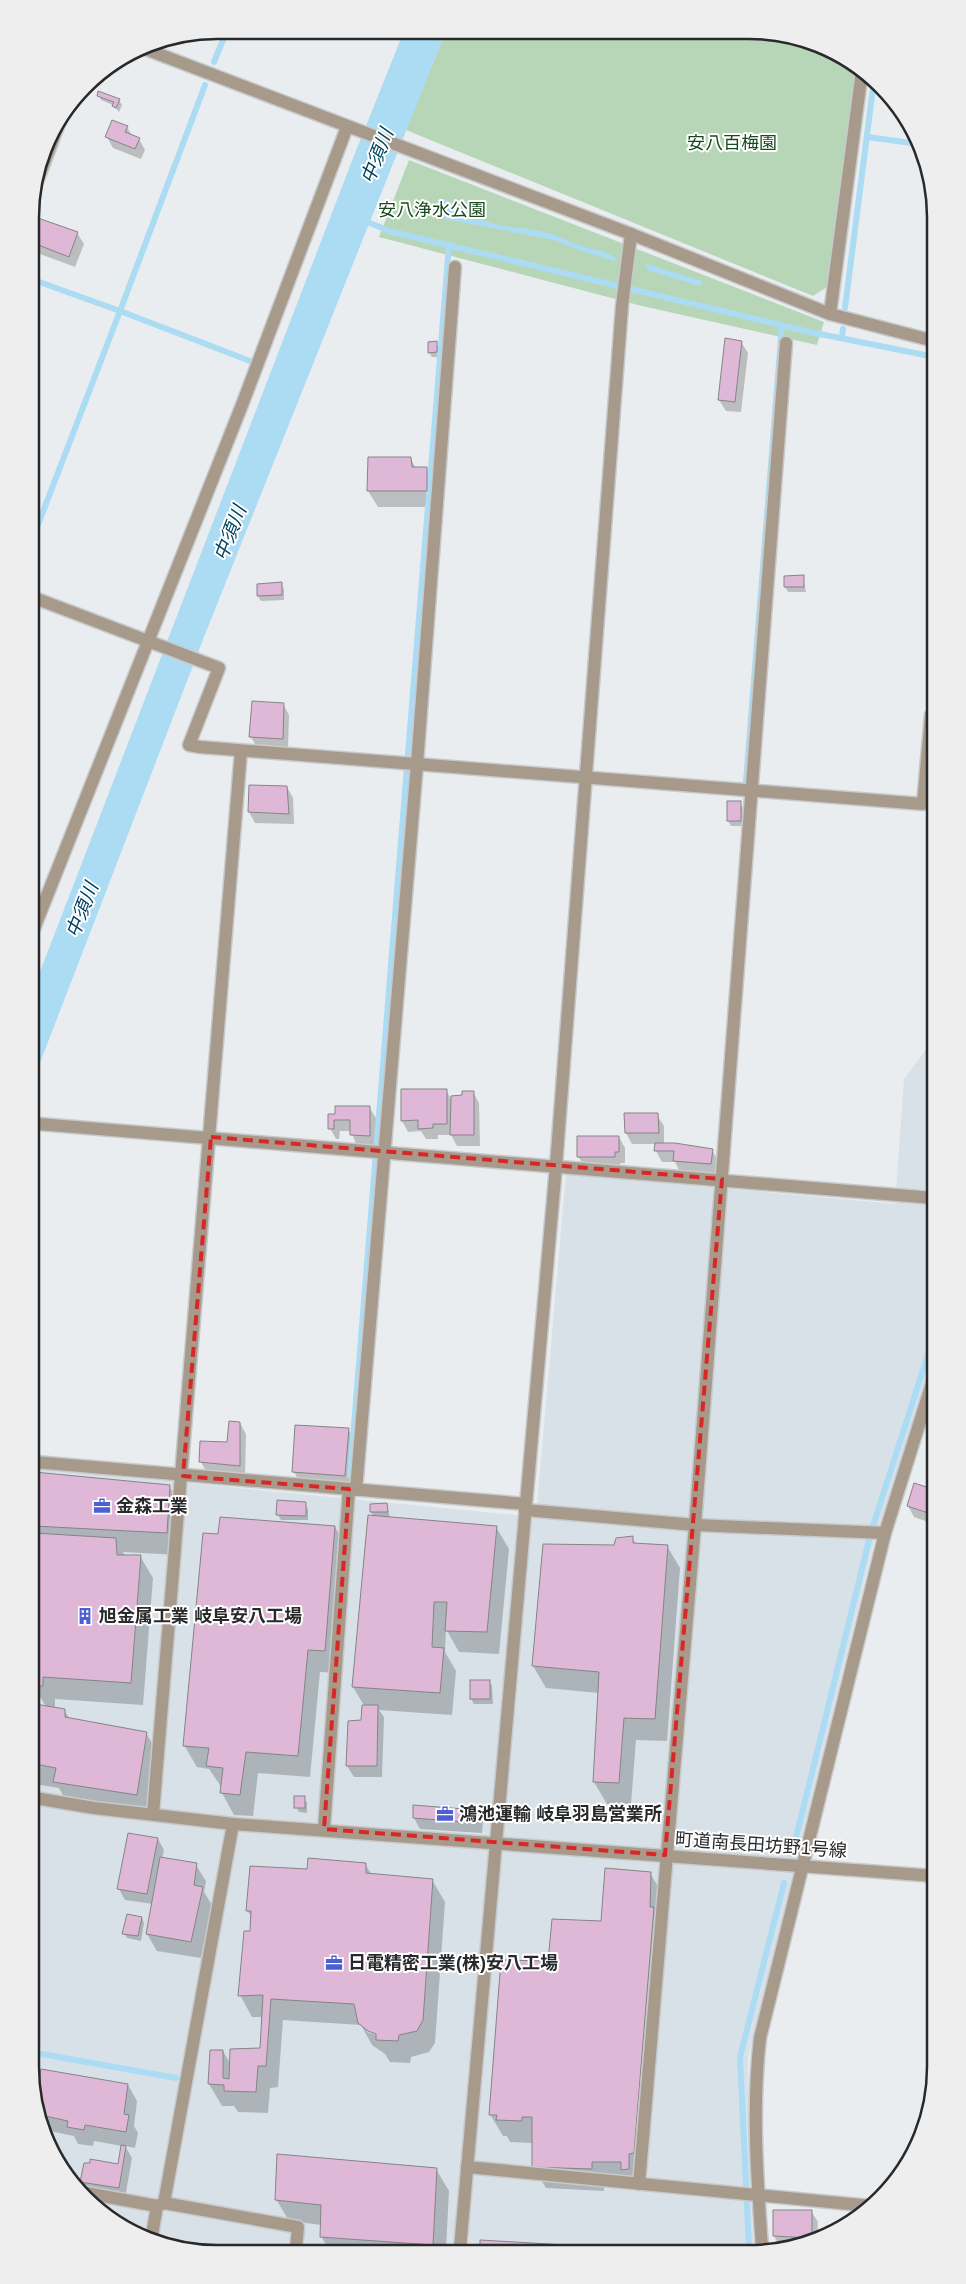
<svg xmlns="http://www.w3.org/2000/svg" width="966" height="2284" viewBox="0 0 966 2284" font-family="Arial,'Noto Sans JP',sans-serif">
<rect width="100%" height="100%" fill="#eaedef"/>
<path fill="#d8e1e8" d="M932,1041L933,1365L874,1542L748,2058L751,2199L754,2248L180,2250L134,2235L93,2208L55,2161L36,2116L34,1468L536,1517L566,1174L895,1204L904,1079Z"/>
<g fill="#b7d6b7">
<path d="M446,31L786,34L832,49L856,66L827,287L813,296L406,130Z"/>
<path d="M409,160L824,322L817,345L642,306L379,237Z"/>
</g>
<g fill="#abdcf4">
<path d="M404,31H446L204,637L33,1081V990L355,153Z"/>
<path d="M440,199C459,201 470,217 488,222C508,228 529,228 548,233C563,237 577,246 592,249C605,252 604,250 616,258L615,261L581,251L554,240L445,219L437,209V201Z"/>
<path d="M647,264L702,281L703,283L699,286L648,270L645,267Z"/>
</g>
<g fill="#0003" fill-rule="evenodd">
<path d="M86,86L89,91L85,100L80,94Z"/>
<path d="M98,95L119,100L122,105L119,112L113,105L101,100Z"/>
<path d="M127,127L132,136L139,139L145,150L141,159L113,148L107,137Z"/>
<path d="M31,230L77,233L84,244L75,267L32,251Z"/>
<path d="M741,342L748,353L741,412L726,411L719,400Z"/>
<path d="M436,343L439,348V357H432L429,352Z"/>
<path d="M410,458L416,468H426L435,485V507H378L368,491Z"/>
<path d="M803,576L806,592H788L785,587V577Z"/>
<path d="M281,584L284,589V600L261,601L258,596Z"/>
<path d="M283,704L289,715L288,749L257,748L251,737Z"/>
<path d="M287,787L293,798L294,824L255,823L249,812Z"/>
<path d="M740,803L743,808V826H731L728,821Z"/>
<path d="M446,1090L452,1101L473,1092L479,1103L480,1146H457L451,1135H438V1139H426L421,1131L408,1132L402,1121Z"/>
<path d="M369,1107L376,1118V1146H357L351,1131H340L339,1139H336L330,1128L329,1115L337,1116Z"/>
<path d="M625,1114L657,1115L664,1126V1144L712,1150L718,1161L717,1175L680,1172L675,1162H662L656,1151V1144H632L626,1133Z"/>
<path d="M619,1137L625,1148V1163H620L621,1168L585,1167L578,1156Z"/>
<path d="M240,1423L246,1434L245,1476L207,1473L201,1462L228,1443Z"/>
<path d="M348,1429L358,1446L354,1493L303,1488L294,1472Z"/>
<path d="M34,1473L169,1486L182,1508L179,1555L123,1552L125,1556H140L153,1578L143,1705L55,1699V1708L64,1710L70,1719L146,1733L159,1755L149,1817L67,1803L59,1788L35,1784V1705L46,1707L41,1698H35Z"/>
<path d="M934,1489V1524L914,1517L908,1506Z"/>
<path d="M305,1504L308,1509V1520H281L278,1515Z"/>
<path d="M387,1505L390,1518L496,1527L509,1549L499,1654L459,1652L446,1629L445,1652L456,1671L452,1715L379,1710L384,1717L382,1777H354L347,1766L349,1722L363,1721L365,1707L353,1687L374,1517L371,1512Z"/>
<path d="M335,1527L347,1549L338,1673L320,1672L310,1777L258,1773L253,1816L234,1815L222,1793V1788L209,1769L197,1767L184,1745L219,1535Z"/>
<path d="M632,1538L636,1544L667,1546L680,1568L667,1741L636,1740L631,1804H607L594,1782L599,1693L546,1688L533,1666L615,1546Z"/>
<path d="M489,1681L492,1686L493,1704H474L471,1699Z"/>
<path d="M304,1798L307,1803V1813L299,1812L296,1807Z"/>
<path d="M477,1811L483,1822L482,1833L420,1829L414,1818Z"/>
<path d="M158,1839L164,1850L162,1859L196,1865L206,1881L204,1892L212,1905L201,1958L157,1951L147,1934L153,1904L125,1900L119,1889Z"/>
<path d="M365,1864L372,1875L432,1880L445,1902L435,2043L429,2052L411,2057L410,2063L390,2062L385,2054L372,2045L361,2025L283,2020L278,2087L270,2088L268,2113L238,2112L234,2106H222L209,2084L223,2051L231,2065L261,2049L263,2017H252L240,1995L251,1933L252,1918L247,1910L309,1870ZM367,2030L382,2035V2037L367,2032Z"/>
<path d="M650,1873L663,1895L641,2191H635L630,2184H604V2191L546,2188L533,2166V2143L510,2142L507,2136H503L490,2114L549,1963L602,1922Z"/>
<path d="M142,1918L144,1923L141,1941L127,1938L124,1933Z"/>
<path d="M36,2063L42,2073L128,2085L137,2101L134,2126L138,2133L135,2148L125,2146L132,2158L125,2198L88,2192L82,2181L120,2165L122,2146L94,2141L93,2146L78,2144L74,2136L44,2130L46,2138L42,2129L44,2130L36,2116Z"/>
<path d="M436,2169L449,2191L446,2249L329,2250L321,2236L322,2225L289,2221L276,2199Z"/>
<path d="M811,2211L818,2222L817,2240L798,2248L780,2247L774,2236Z"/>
<path d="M482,2242L614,2249H481Z"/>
</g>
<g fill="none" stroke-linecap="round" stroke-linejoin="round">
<g stroke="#abdcf4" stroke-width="6">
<path d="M214,62L227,30"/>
<path d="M205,85L120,311L250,361"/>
<path d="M867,137L919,144"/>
<path d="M363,220L389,231L810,332L930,356"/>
<path d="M31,279L120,311L31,543"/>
<path d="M845,308L874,80"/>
<path d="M842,338L843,329"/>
<path d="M746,781L782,325"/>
<path d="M33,902L34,903"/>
<path d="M350,1475L449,245"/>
<path d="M792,1854L871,1532L933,1339"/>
<path d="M36,2053L176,2078"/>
<path d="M749,2248L740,2057L784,1883"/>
</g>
</g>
<g fill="#dfb8d7" stroke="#868486">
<path d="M98,91L120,99L116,108L112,106L114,102L97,96Z"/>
<path d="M112,120L128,126L125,132L140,138L135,149L105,137Z"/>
<path d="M35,217L78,232L69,257L31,242L30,227Z"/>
<path d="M725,338L742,341L735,402L718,400Z"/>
<path d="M437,341V352L428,353V342Z"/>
<path d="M368,457H411L412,467H427V491H367Z"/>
<path d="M804,575V587H784V576Z"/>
<path d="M282,582V595L257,596V584Z"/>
<path d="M252,701L284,703L283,739L249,737Z"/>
<path d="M249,785L287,786L289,814L248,812Z"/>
<rect x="727" y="801" width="14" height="20"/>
<path d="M401,1089H447V1124H433V1128L418,1129V1120L401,1121Z"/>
<path d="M462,1091H474V1135H450L451,1096L462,1095Z"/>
<path d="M335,1106H370V1136L350,1135V1120H334V1129H328V1114H335Z"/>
<path d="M624,1113H658L659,1133H625Z"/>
<path d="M577,1136H619V1152H615V1157H577Z"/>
<path d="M655,1143H675L713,1149L711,1164L673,1161L674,1151H654Z"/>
<path d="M229,1421L240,1422V1466L199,1462L200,1441L227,1442Z"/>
<path d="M295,1425L349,1428L345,1476L292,1472Z"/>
<path d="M34,1472L170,1485L167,1533L34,1526Z"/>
<path d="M914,1483L933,1489L934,1485V1515L907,1506Z"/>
<path d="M277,1500L306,1502V1516L276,1515Z"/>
<path d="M387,1503L388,1512H370V1504Z"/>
<path d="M368,1515L497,1526L487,1632L445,1631L447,1602H434L432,1647L444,1648L440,1693L352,1687Z"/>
<path d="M220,1517L335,1526L325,1651L308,1650L298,1756L246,1752L240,1795L220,1793L223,1768L206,1766L209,1748L183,1746L203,1533L218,1534Z"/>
<path d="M34,1533L116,1538L117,1555H141L131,1683L43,1677V1686H35Z"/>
<path d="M633,1536V1543L668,1545L655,1719L624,1718L619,1783L593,1782L599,1672L532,1666L543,1544L614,1545L616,1538Z"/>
<rect x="470" y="1680" width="20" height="19"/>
<path d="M35,1704L65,1709V1717L147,1732L137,1795L53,1782L56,1768L35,1764Z"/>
<path d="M362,1705H378L377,1766H346L348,1721L361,1720Z"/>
<rect x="294" y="1796" width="11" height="12"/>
<path d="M413,1805L477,1810V1823L413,1818Z"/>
<path d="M128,1833L158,1838L147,1894L117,1889Z"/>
<path d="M160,1857L197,1863L194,1885L203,1887L191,1942L146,1934Z"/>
<path d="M308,1858L366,1863V1873L433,1879L423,2020L417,2031L399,2035L398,2041L376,2040V2034L368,2031L358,2023L354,2004L271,1999L266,2066H258L256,2092L224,2091V2085L208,2084L210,2050H223V2078L229,2079L230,2049L260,2048L263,1995L238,1996L244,1931H250L251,1911H246L250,1866L307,1869Z"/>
<path d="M605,1868L651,1872L650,1907H654L634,2153L629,2154V2169L621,2170V2162H592V2169L532,2167V2117H522V2121L496,2120L497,2115H489L501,1960L548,1961L552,1919L601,1921Z"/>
<path d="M127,1914L142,1917L138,1936L122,1934Z"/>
<path d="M41,2069L128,2084L124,2114L129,2115L126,2132L85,2125L84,2130L67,2127L68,2121L36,2114V2099Z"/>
<path d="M121,2145L126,2146L119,2188L80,2182L84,2163H90V2159L118,2164Z"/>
<path d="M277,2154L437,2168L433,2245L320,2237L321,2205L275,2200Z"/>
<path d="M773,2210H812V2238L773,2236Z"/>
<path d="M480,2240L618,2248L480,2249Z"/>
</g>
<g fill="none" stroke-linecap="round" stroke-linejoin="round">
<g stroke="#c7cacc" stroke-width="15">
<g id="minor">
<path d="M140,47L631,234L830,314L930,340"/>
<path d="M35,187L61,118"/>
<path d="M830,314L862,71"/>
<path d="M32,597L219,668L189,745L200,747L923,804L931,715"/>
<path d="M33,931L242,405L347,127"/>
<path d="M39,1124L933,1198"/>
<path d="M34,1462L526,1504"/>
<path d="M356,1490L417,764L455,267"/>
<path d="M525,1510L695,1525L885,1533"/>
<path d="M35,1798L94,1808L233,1824L935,1876"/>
<path d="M153,1814L241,751"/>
<path d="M324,1829L349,1489"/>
<path d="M467,2167L871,2206"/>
<path d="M639,2184L695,1525L786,343"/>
<path d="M81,2192L157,2206L164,2203L298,2227L296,2250"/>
<path d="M164,2203L233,1824"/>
<path d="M151,2241L157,2206"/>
<path d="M762,2248C757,2178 752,2107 760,2038L885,1533L933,1380"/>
<path d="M460,2249L556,1166L622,306L631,234"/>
</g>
</g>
<use href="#minor" stroke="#a79a8a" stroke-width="12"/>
</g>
<path fill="none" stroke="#d62828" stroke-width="4" stroke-dasharray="10 6" stroke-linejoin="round" d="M211,1137L722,1179L665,1855L324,1829L349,1489L183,1476Z"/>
<defs>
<g id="office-bare" transform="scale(1.35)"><path d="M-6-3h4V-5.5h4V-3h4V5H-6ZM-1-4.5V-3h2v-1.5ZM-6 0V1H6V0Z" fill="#4d5fd4" stroke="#fff" stroke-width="2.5" paint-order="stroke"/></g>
<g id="building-bare" transform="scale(1.35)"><path d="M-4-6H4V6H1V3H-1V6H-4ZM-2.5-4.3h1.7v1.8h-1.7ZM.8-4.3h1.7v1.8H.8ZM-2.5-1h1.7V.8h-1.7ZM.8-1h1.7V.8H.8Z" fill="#4d5fd4" stroke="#fff" stroke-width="2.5" paint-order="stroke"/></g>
</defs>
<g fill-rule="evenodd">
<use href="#office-bare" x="102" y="1506"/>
<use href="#building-bare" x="85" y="1616"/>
<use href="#office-bare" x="445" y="1814"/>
<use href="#office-bare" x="334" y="1963"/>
</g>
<g text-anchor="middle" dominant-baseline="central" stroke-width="4" stroke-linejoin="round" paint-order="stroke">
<g font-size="18" fill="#184a1d" stroke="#fff">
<text x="732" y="143">安八百梅園</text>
<text x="432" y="210">安八浄水公園</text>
</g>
<g font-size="18" font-weight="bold" fill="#28292a" stroke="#fff" text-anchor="start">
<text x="116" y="1506">金森工業</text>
<text x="99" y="1616">旭金属工業 岐阜安八工場</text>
<text x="459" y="1814">鴻池運輸 岐阜羽島営業所</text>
<text x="348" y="1963">日電精密工業(株)安八工場</text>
</g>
<g font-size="18" fill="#28292a" stroke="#fff">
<text transform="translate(761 1845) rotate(4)">町道南長田坊野1号線</text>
</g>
<g font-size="19" font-style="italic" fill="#00445b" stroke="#fff">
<text transform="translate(377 156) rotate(-69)">中須川</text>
<text transform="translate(230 533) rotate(-69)">中須川</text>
<text transform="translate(82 910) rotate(-69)">中須川</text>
</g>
</g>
<path d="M0 0H966V2284H0ZM217 39H749A178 178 0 0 1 927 217V2067A178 178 0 0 1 749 2245H217A178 178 0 0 1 39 2067V217A178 178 0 0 1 217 39Z" fill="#eee" fill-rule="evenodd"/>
<path fill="none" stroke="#28292a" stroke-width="2.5" d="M217 39H749A178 178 0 0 1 927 217V2067A178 178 0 0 1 749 2245H217A178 178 0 0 1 39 2067V217A178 178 0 0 1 217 39Z"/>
</svg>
